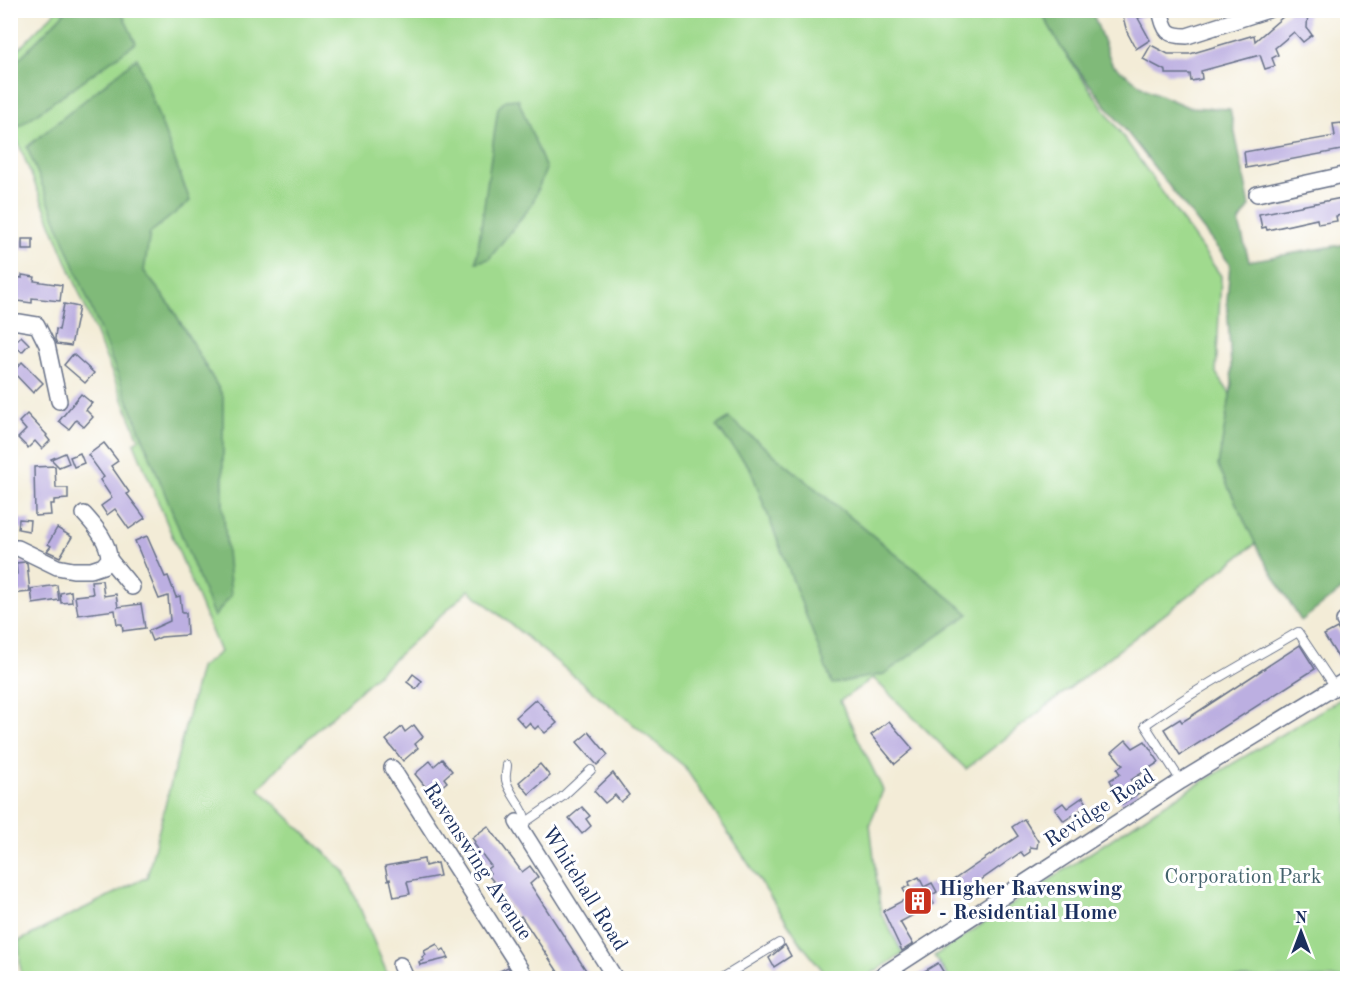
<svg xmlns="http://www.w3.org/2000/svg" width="1358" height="989" viewBox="0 0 1358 989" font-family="'Old Standard TT',serif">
<rect width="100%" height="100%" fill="#fff"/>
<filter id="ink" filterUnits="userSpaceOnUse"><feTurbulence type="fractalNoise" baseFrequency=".0167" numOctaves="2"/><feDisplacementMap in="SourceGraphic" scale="12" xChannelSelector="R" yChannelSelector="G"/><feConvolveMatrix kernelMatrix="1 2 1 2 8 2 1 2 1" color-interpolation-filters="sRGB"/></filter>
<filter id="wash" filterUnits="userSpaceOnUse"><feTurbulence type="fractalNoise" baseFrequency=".008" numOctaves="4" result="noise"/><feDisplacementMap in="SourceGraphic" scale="24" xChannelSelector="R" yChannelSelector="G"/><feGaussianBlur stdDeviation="1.35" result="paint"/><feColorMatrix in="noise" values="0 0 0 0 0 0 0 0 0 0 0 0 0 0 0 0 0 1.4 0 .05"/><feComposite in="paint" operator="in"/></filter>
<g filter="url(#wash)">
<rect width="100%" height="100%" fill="#f3ecd7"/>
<g fill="#a0da8e" stroke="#5e8476" stroke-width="1.5">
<path d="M56,11H1041L1062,49L1221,276L1216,373L1305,505L966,769L873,678L840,701L883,790L870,824L879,900L881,913L903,954L864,978H829L802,945L684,766L469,590L290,755L259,789L345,872L389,978H21L19,941L147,877L200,668L220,652L134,443L139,439L11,125V57Z"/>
<path d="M1347,695V978H949L934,956L1157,809Z"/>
</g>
<g fill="#80ba79" stroke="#4e746c" stroke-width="1.5">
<path d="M66,11H121L136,43L18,127L11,105V67Z"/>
<path d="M1041,11L1059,12L1092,11L1112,64L1146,89L1188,107L1230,109L1250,206L1239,223L1249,261L1347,244V586L1301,621L1260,553L1218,466L1232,384L1227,301L1230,264L1062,49Z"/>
<path d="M137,58L190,201L150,233L144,271L171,306L223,396V507L231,595L214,617L27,147Z"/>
<path d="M518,99L546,169L532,204L489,259L476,262L498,108L506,100Z"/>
<path d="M729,418L969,614L884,674L832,684L750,468L716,426Z"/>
</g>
<g id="blocks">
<g fill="#bcafe1">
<path d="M1121,10H1150L1151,14L1138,18L1150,40L1136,49L1127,32Z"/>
<path d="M1291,10H1308L1307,28L1312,35L1303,42L1294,32L1275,48L1278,55L1272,58L1275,66L1265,69L1260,55L1201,71L1202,79L1191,81L1190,74H1166V71L1143,59L1151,45L1168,54H1190L1254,35L1255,41Z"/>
<path d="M1342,123L1344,134L1347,133V149L1246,168L1244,152L1335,136L1333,124Z"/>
<path d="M1347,197V214L1336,216L1337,221L1318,224L1317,219L1267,230L1266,227L1262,228L1259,214Z"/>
<rect x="22" y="239" width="11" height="11"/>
<path d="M22,275L35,277L34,281L62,285L60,301L32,298V303L10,300V276L22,278Z"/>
<path d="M64,304L79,307L71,346L57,344L55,339L56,329L59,330Z"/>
<path d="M21,336L29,344L22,352L13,344Z"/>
<path d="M73,354L94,373L85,383L64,365Z"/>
<path d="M22,362L43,383L33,393L13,372Z"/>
<path d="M81,394L92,403L86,410L93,417L84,427L76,420L69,429L59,421Z"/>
<path d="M27,414L47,435L46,436L50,441L42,449L35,441L28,448L18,438L26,430L19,422Z"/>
<path d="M104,443L118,461L111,466L129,492L127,494L145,518L129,529L115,509L107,515L101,506L112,498L100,480L104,477L88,455Z"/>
<path d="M65,453L69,463L59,467L51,459Z"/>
<path d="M80,453L84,463L74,467L70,457Z"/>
<path d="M55,466L56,488H68V499L54,500V504H50L51,515L35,516L34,467Z"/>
<path d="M19,519L30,520L29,531L18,529Z"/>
<path d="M57,528L72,537L60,557L47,551L51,546L48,544Z"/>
<path d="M147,536L165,577L168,576L176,597L180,596L182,613H186L187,635L161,637L152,641L148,631L170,621L168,596L159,599L135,541Z"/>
<path d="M25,562L27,563L30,592L10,594L12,575L17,574L16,563Z"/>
<path d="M102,580L104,596L116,594L118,607L141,604L145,628L123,631L122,624H117L115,610L78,615L75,596L93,594L91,581Z"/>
<path d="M57,585L59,600L33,604L31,589Z"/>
<path d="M71,591L72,602L61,603L60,593Z"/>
<path d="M1337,628L1347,644L1346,670L1324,635Z"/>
<path d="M1300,645L1315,669L1180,755L1164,729L1180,719L1182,722L1190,717Z"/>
<path d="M413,674L422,681L416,689L407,682Z"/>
<path d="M536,699L557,723L545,733L538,726L535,729L529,723L525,727L516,717Z"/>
<path d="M889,721L913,749L895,764L871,735Z"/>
<path d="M414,725L423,737L415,744L418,748L403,761L386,740L402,727L405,732Z"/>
<path d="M589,732L608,755L597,765L577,742Z"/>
<path d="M1126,740L1133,748L1145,741L1159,762L1131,780L1139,793L1122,804L1112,787L1113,786L1110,780L1120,774L1117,769L1123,765L1112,752Z"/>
<path d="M442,759L452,771L444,778L447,782L432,795L415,774L430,761L434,766Z"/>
<path d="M540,764L550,776L529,794L519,782Z"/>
<path d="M613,773L629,795L621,802L615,795L605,803L594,791Z"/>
<path d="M1083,797L1088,805L1064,821L1055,809L1063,803L1067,808Z"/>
<path d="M582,807L590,816L586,819L591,826L582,834L569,818Z"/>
<path d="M1024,819L1038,841L1037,848L1030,847V852L1024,856L1021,852L968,889L966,887L959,892L952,881L1018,836L1012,827Z"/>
<path d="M488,826L522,872L530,866L538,877L530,884L591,978H573L570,974L562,978L521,916L518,918L502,895L504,894L488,875L490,873L487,869L491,866L474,844L475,842L472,838Z"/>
<path d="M424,859L425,866L437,863L440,876L407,882L410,894L394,897L390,879L388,880L385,866Z"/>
<path d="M919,877L924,887L932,883L937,892L930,896L934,904L900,922L913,944L902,951L883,911L908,898L903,889L910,885L909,882Z"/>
<path d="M437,944L441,951L444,949L449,958L420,965L419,962L424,960L422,957L426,955L424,951Z"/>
<path d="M785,945L791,956L774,967L769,958Z"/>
<path d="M938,963L947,978H913Z"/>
<path d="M508,967L513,976L508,978H486Z"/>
</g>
</g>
</g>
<g filter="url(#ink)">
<use href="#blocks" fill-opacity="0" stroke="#677188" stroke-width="1.5"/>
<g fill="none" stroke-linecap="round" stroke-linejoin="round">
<g stroke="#677188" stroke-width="10">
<g id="service">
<path d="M507,765C507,770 505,775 506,780C509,795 528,810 525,825"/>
<path d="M1181,781L1145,725C1194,690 1247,662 1298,632L1335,687"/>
<path d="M526,822L562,797L591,770"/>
<path d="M722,978L779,943"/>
</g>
</g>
<g stroke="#677188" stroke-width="18">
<g id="minor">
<path d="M1160,10C1165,29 1165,36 1187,36L1268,10"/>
<path d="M1257,194L1348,174"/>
<path d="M10,322H19L37,325L47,345L59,401"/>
<path d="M10,548H18L57,567L73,570H91L103,566L109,559C109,542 95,526 84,514"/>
<path d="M109,559L132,587"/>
<path d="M1344,621L1348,626"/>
<path d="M392,768L526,978"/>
<path d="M517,822L615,978"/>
<path d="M400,965L406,978"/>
<path d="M878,978L1181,781L1348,679"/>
</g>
</g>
<use href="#service" stroke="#fff" stroke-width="8"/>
<use href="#minor" stroke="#fff" stroke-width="15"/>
</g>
</g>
<defs>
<g id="building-square" transform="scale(1.5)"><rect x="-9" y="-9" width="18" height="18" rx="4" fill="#c8321e" stroke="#fff"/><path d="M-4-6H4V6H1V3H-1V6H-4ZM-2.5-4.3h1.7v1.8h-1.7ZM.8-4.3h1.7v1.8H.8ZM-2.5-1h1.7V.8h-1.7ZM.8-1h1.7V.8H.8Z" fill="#fff"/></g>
</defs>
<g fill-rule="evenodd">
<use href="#building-square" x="918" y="901"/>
</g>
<g text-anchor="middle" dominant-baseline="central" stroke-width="6" stroke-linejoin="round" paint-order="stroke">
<g font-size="21" fill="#1b2f5e" stroke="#fff">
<text transform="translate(1100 809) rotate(-33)">Revidge Road</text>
<text transform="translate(477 862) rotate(57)">Ravenswing Avenue</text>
<text transform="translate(584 889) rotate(58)">Whitehall Road</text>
</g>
<g font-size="21" fill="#43626c" stroke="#fff">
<text x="1243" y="877">Corporation Park</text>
</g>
<g font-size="21" font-weight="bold" fill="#1b2f5e" stroke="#fff" text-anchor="start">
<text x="939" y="889">Higher Ravenswing<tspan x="939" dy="24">- Residential Home</tspan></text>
</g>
</g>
<rect width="1358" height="989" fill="none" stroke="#fff" stroke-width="36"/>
<g transform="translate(1301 932)" stroke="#ffffff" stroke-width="4.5" paint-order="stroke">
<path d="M0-4.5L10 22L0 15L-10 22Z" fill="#1b2f5e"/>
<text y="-9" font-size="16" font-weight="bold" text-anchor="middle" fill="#1b2f5e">N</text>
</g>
</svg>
